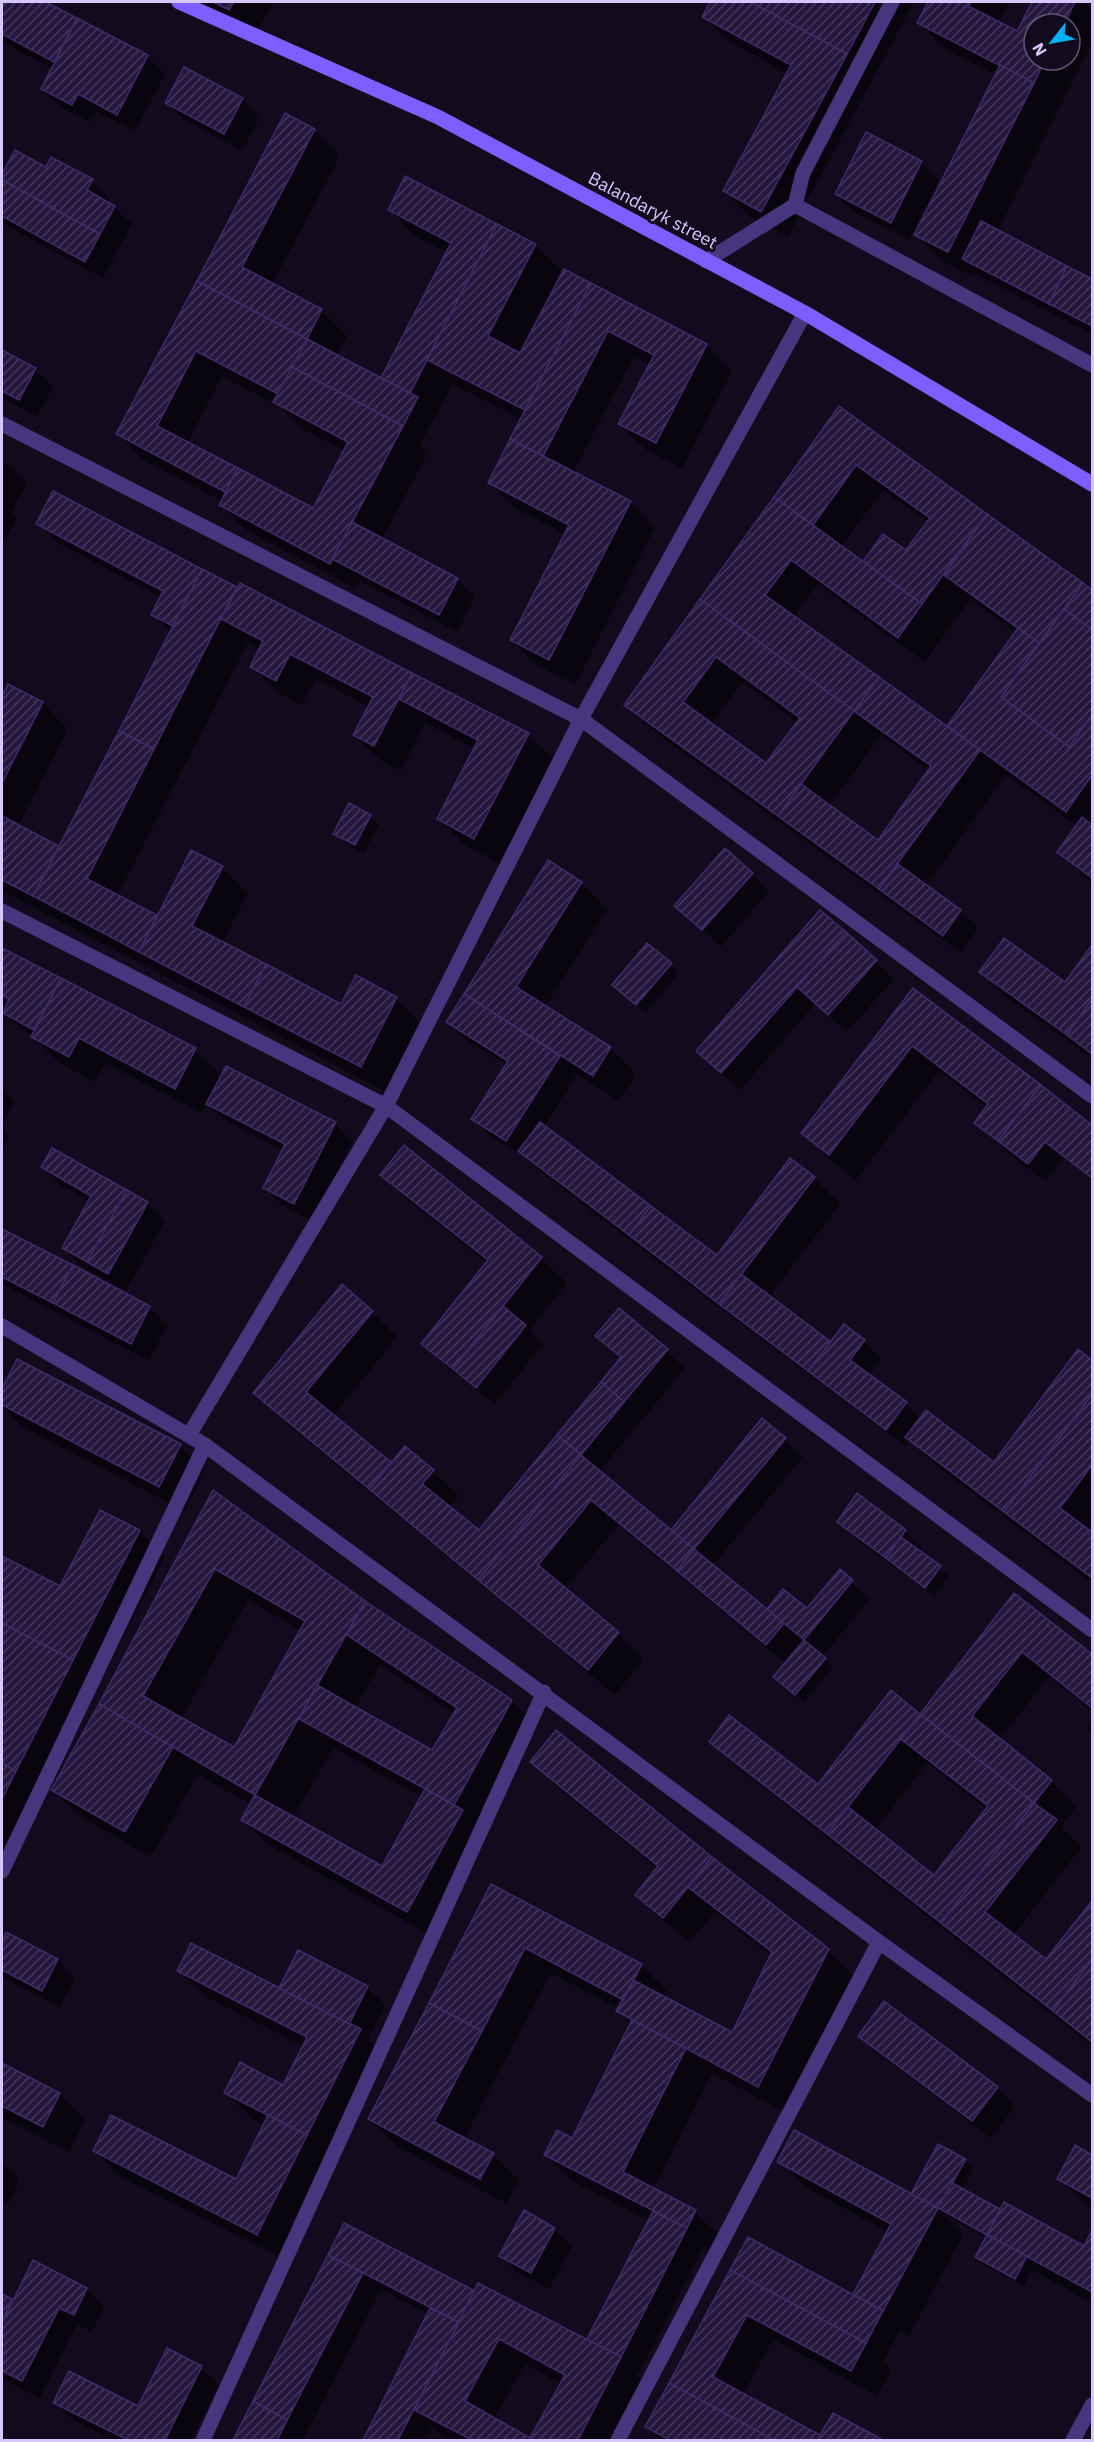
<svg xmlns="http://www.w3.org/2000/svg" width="1094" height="2442" viewBox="0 0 1094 2442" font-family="'IBM Plex Sans',sans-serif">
<defs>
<pattern id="building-hatch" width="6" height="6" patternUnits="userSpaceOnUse" patternTransform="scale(1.5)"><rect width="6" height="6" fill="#26173e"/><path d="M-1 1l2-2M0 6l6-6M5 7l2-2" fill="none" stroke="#45375b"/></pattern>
</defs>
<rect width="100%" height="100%" fill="#110b1d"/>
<g fill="#0007" fill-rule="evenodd">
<path d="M2,2H43L147,56L165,74L135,131L96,111L90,122L60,107L42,89L53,69L2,42Z"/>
<path d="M192,2H273L255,35Z"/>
<path d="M712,2H914L788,237L750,217L724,191L788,74L730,42L704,17Z"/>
<path d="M929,2H1009L998,23L1018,33L1033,2H1092V43L997,232L1092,281V334L981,277L977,272L974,277L942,261L916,235L997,75L944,48L919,23ZM1034,24H1070V60H1034Z"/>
<path d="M242,99L260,117L242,151L185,120L167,103Z"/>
<path d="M314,130L340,156L272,285L321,310L347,336L337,356L382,380L447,252L415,236L390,210L406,178L535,245L561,271L518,353L521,355L564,271L706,345L732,371L682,468L646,450L620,424L651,365L634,356L573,473L630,502L655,528L575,685L537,665L511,640L565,534L515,508L489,482L522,420L453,384L420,445L428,453L382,539L457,579L475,597L457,632L360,581L356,588L246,530L220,504L222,501L144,460L118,434ZM222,376L279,406L301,428L345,451L314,510L187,443Z"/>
<path d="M867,134L921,163L939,180L909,240L854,212L836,194Z"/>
<path d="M15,152L46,169L92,181L109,198L107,203L114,207L132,224L103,278L2,223V177Z"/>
<path d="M2,352L35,369L53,387L37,417L2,398Z"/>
<path d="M839,409L1092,592V884L1059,852L1077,826L1006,775L926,886L960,911L978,928L961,953L652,730L626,705ZM883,490L928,522L906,553L883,536L863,563L841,547ZM817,584L925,662L970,599L1016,633L947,728L793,617ZM742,682L798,723L767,766L711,725ZM881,735L929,771L878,842L829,806Z"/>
<path d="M2,461L9,465L27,483L11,513L16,519L2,547Z"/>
<path d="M54,493L238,589L241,585L528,735L554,760L500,864L465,845L439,819L475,749L425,723L401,771L381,761L355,735L370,707L316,679L302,705L277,692L252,667L260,650L248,643L117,896L158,917L222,868L248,893L222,943L342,1006L396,998L422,1024L387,1092L2,891V699L8,686L43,703L68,729L18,826L60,848L171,633L153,615L161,597L56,542L38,524Z"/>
<path d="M370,816L379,825L364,853L343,842L335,833Z"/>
<path d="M548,862L581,883L607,909L545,1007L610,1048L636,1074L619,1101L577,1074L544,1127L717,1257L814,1178L840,1204L769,1297L831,1344L864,1341L881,1359L869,1376L906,1404L921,1419L994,1464L1079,1351L1092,1362V1524L1088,1530L1092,1534V1583L933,1463L910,1440L905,1446L657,1261L537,1169L525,1156L491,1137L473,1119L507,1065L466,1040L448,1022Z"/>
<path d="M752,874L769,891L721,947L676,905Z"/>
<path d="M820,913L894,979L847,1032L815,1004L740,1090L698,1051Z"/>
<path d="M1092,948V1059L1007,997L981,972L1066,985Z"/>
<path d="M2,949L195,1050L222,1076L335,1123L352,1141L312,1221L283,1206L265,1188L284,1151L226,1121L207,1103L202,1113L105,1063L95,1082L58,1062L33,1036L22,1030L4,1012L8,1006L2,1003Z"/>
<path d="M671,965L679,973L646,1013L622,993Z"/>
<path d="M913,990L1092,1127V1180L1064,1158L1046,1181L1025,1166L1002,1148L976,1123L987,1108L939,1071L856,1180L829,1159L803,1133Z"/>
<path d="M2,1089L14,1102L2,1126Z"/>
<path d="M2,1128L9,1136L2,1150Z"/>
<path d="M43,1167L147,1203L165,1221L126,1291L81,1266L63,1248L89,1201L60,1185Z"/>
<path d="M382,1174L541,1258L567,1283L530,1330L543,1344L495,1404L449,1369L423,1344L487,1263L408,1200Z"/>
<path d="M2,1230L149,1307L167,1325L149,1361L2,1284Z"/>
<path d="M619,1310L685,1368L599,1472L678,1538L762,1420L803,1457L712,1566L767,1611L784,1591L808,1610L840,1571L870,1599L822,1657L833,1667L804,1702L784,1685L786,1664L618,1525L565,1589L618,1633L644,1659L615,1695L280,1418L255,1393L372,1312L397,1337L333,1416L391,1464L405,1448L433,1471L459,1496L449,1508L479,1532L622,1359L597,1336Z"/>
<path d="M18,1361L180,1445L205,1471L185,1511L23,1427L2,1406V1392Z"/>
<path d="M213,1492L337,1654L366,1603L511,1701L537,1727L480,1829L488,1837L433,1937L269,1845L243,1820L251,1805L198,1774L151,1857L78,1815L53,1789L100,1705ZM248,1600L301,1631L234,1749L181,1719ZM380,1665L455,1714L433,1752L355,1708ZM333,1748L422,1797L383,1868L293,1818Z"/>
<path d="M858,1496L905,1531L923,1549L920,1553L949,1576L934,1596L856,1539L839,1522Z"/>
<path d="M139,1531L165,1557L42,1795L33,1790L2,1851V1558L61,1588Z"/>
<path d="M1015,1595L1092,1656V1711L1049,1677L999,1740L1051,1781L1077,1806L1061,1827L1082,1847L1013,1935L1047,1962L1092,1903V2046L737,1767L711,1742L818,1786L891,1693L921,1716ZM927,1763L987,1810L934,1877L875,1830Z"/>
<path d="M1092,1719V1734L1086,1728Z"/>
<path d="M556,1732L828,1950L853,1976L784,2112L712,2073L653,2190L695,2212L721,2237L713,2253L703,2248L639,2373L634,2371L646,2384L617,2440H450L441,2436L432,2427L425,2440H365L428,2314L381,2289L303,2440H235L344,2225L475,2293L588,2341L650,2221L572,2181L546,2155L572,2140L632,2024L618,2011L619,2009L551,1973L464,2139L493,2155L519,2180L506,2203L395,2145L369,2119L492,1886L641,1965L667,1991L663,1998L733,2034L772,1956L715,1912L690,1942L663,1920L637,1895L658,1869L558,1788L532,1762ZM398,2134L488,2181L486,2184L398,2137ZM525,2364L561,2384L531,2440L494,2419Z"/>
<path d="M7,1934L57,1960L75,1978L60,2007L9,1981L2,1974V1944Z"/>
<path d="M179,1971L280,1990L367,1987L385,2005L368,2039L386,2056L283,2259L121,2177L95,2151L237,2181L265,2125L252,2119L226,2093L284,2087L304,2047L205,1996Z"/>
<path d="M860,2036L997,2088L1015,2106L991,2138L878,2054Z"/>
<path d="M2,2065L60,2094L85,2120L69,2152L2,2118Z"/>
<path d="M1075,2147L1092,2157V2208L1085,2204L1059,2178Z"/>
<path d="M965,2160L973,2169L962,2190L1001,2212L1085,2248L1092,2233V2303L1032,2270L1024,2286L985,2266L977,2257L987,2238L943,2214L963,2235L909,2336L900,2330L883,2362L891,2370L877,2396L773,2339L743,2395L821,2437L833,2415L880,2440H661L647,2427L748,2239L860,2299L855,2294L888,2232L805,2187L779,2161L912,2196Z"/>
<path d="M2,2162L20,2180L8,2204L2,2200Z"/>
<path d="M554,2229L572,2247L549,2289L519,2274L501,2256Z"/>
<path d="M34,2262L87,2289L104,2307L92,2332L77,2324L40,2398L2,2379V2296L13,2302Z"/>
<path d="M167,2350L201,2368L219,2385L191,2440H113L73,2420L55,2403L139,2408Z"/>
</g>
<g fill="url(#building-hatch)" stroke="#41296a" stroke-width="1.5" fill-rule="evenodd">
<path d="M2,2H46L77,18L54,62L2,34Z"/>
<path d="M213,2H234L229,10Z"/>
<path d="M710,2H751L847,54L761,212L723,191L791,65L702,17Z"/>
<path d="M751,2H875L847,54Z"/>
<path d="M928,2H971L968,6L1017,31L1032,2H1075L1064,24H1034V60H1045L1034,83L917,23Z"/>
<path d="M77,18L148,55L117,115L78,94L72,105L41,89Z"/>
<path d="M1000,65L1034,83L948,252L914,235Z"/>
<path d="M184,67L243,98L224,134L165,103Z"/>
<path d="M285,113L315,129L242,267L322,309L307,339L197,281Z"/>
<path d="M866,132L922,161L891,223L835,194Z"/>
<path d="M15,150L46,167L51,157L93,179L87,190L115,206L100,234L2,180V174Z"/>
<path d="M405,176L497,224L410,393L381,378L451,243L388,210Z"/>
<path d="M2,180L100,234L85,262L2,216Z"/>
<path d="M981,221L1067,266L1049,304L962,259Z"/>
<path d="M497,224L536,244L488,336L520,353L564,269L591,283L525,410L427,360Z"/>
<path d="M1067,266L1092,279V326L1049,304Z"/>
<path d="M197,281L307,339L278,394L196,351L157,426L238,468L225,492L116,434Z"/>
<path d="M591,283L707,344L656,443L618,424L654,355L608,331L543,456L510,439Z"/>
<path d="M307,339L418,397L403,426L292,367Z"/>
<path d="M2,350L36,368L19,400L2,391Z"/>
<path d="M292,367L403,426L330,564L219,505L238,468L313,508L348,442L273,402Z"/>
<path d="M839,406L987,514L922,604L863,561L883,534L906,550L930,518L856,465L813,525L774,497Z"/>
<path d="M510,439L631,501L549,660L510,640L569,525L488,483Z"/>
<path d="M53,491L202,569L173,626L151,615L163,591L36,524Z"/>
<path d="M774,497L922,604L898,638L791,560L765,595L879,677L854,711L700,599Z"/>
<path d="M987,514L1083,583L1039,643L944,575Z"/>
<path d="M352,522L458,578L439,615L332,559Z"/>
<path d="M202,569L237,587L154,749L119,731Z"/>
<path d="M240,583L412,673L374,746L353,735L373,697L290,654L276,681L250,667L263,641L221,619Z"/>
<path d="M1083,583L1092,590V630L1064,609Z"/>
<path d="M700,599L854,711L778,816L624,705ZM716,657L800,718L766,763L683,702Z"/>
<path d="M1064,609L1092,630V715L1069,747L1001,697Z"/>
<path d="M1018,628L1039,643L1001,697L1069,747L1092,715V775L1066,812L947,726Z"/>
<path d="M412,673L529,733L474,839L437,819L478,740L399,699Z"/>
<path d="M879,677L980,750L879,889L778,816L801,784L878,840L931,766L854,711Z"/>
<path d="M8,684L43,702L2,783V696Z"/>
<path d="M119,731L154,749L87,879L157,915L139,952L33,896Z"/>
<path d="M349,803L371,815L355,845L333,834Z"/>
<path d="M2,816L59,846L33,896L2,880Z"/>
<path d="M1082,817L1092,825V878L1057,852Z"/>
<path d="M725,848L753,873L702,930L674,906Z"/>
<path d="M191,850L223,866L192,926L266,964L244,1007L139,952Z"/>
<path d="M548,860L582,882L516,987L611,1047L593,1076L464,994Z"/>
<path d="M898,864L961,910L943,936L879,889Z"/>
<path d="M820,910L846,932L721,1073L696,1051Z"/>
<path d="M846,932L877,960L828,1015L797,987Z"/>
<path d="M1004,938L1065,982L1092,945V999L1067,1035L979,972Z"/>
<path d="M647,943L672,963L636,1005L612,985Z"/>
<path d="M2,948L61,978L34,1030L3,1013L9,999L2,995Z"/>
<path d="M266,964L341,1004L356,975L397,997L361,1067L244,1007Z"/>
<path d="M61,978L196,1048L175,1089L79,1038L69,1057L31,1037Z"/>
<path d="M913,988L1041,1085L998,1141L974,1123L988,1104L912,1046L829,1155L801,1133Z"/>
<path d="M464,994L560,1056L506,1141L471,1119L508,1061L446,1022Z"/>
<path d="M1092,999V1054L1067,1035Z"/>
<path d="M226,1066L336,1122L294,1204L263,1188L285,1144L206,1104Z"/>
<path d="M1041,1085L1092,1125V1178L1045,1142L1028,1164L998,1141Z"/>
<path d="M540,1122L651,1206L629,1235L518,1151Z"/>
<path d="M404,1145L542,1257L453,1369L421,1344L488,1260L380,1175Z"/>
<path d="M52,1148L127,1190L87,1262L62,1248L91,1196L41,1167Z"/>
<path d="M790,1158L815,1177L719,1304L629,1235L651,1206L717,1255Z"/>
<path d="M127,1190L148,1202L108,1274L87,1262Z"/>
<path d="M2,1229L73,1265L53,1303L2,1277Z"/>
<path d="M73,1265L150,1306L131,1344L53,1303Z"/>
<path d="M741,1274L831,1342L808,1371L719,1304Z"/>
<path d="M342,1284L373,1311L306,1392L391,1462L369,1489L253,1393Z"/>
<path d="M503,1306L526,1325L476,1388L453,1369Z"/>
<path d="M619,1308L668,1349L624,1402L601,1382L621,1357L595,1336Z"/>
<path d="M844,1324L865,1340L850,1360L907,1402L886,1430L808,1371Z"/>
<path d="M1078,1349L1092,1360V1394L1004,1512L905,1437L926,1410L994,1462Z"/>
<path d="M17,1359L181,1444L159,1487L2,1405V1389Z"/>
<path d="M601,1382L624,1402L581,1455L557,1435Z"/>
<path d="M1092,1394V1465L1060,1508L1092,1532V1578L1004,1512Z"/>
<path d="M762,1418L786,1438L694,1549L671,1530Z"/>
<path d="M557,1435L581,1455L478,1580L369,1489L405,1446L434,1470L422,1484L479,1530Z"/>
<path d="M581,1455L694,1549L677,1571L591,1500L538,1565L619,1632L588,1670L478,1580Z"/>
<path d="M213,1490L365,1601L255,1795L99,1704ZM215,1569L305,1621L234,1747L143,1696Z"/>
<path d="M857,1493L906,1530L886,1558L837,1522Z"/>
<path d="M100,1510L140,1530L73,1660L2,1623V1556L60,1586Z"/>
<path d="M901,1537L941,1566L925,1588L886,1558Z"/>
<path d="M694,1549L784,1623L766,1645L677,1571Z"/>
<path d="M840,1569L853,1580L804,1640L767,1609L783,1589L807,1608Z"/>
<path d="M1014,1593L1092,1654V1708L1022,1652L972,1716L1052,1780L1034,1803L920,1714Z"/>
<path d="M365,1601L512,1700L454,1805L299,1719L317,1685L432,1750L457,1708L347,1635Z"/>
<path d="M2,1623L73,1660L16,1771L2,1763Z"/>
<path d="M804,1640L826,1658L795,1695L773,1677Z"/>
<path d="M891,1690L920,1714L827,1834L709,1742L729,1715L818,1784Z"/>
<path d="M99,1704L173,1747L125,1832L51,1790Z"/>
<path d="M920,1714L1034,1803L941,1923L827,1834L848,1807L934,1875L988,1806L901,1739Z"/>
<path d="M556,1730L712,1857L663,1918L635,1895L658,1866L530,1762Z"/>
<path d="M2,1763L16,1771L2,1799Z"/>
<path d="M425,1789L463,1810L407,1912L241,1820L255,1795L382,1866Z"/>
<path d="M1034,1803L1057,1820L985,1912L1046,1959L1092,1901V1959L1053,2011L941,1923Z"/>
<path d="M712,1857L829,1949L758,2087L616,2011L633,1980L732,2032L772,1952L688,1887Z"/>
<path d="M491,1884L642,1964L623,2000L525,1948L482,2031L429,2003Z"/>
<path d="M6,1932L58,1959L42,1991L2,1970V1941Z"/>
<path d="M191,1943L361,2029L307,2135L224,2093L240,2062L283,2085L307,2037L177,1971Z"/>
<path d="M298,1950L368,1986L349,2024L279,1988Z"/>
<path d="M1092,1959V2042L1053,2011Z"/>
<path d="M884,2001L998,2087L972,2121L858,2036Z"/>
<path d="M429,2003L482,2031L434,2122L494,2153L480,2179L368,2119Z"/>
<path d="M632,2020L686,2048L623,2172L696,2210L687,2228L544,2155L557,2130L572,2138Z"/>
<path d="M2,2063L60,2093L43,2127L2,2106Z"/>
<path d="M111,2115L236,2179L268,2115L307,2135L257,2235L93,2151Z"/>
<path d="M794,2130L938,2208L883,2311L853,2294L891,2224L777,2162Z"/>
<path d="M938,2144L966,2159L938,2208L911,2194Z"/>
<path d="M1075,2145L1092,2155V2198L1057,2179Z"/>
<path d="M952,2183L1000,2209L987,2235L938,2208Z"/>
<path d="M1004,2202L1084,2246L1092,2230V2292L987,2235Z"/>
<path d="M524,2210L555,2228L531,2273L499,2256Z"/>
<path d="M653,2211L687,2228L621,2357L587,2339Z"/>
<path d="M344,2223L475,2291L459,2322L328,2255Z"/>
<path d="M987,2235L1027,2256L1015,2279L975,2257Z"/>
<path d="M748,2237L883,2311L866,2343L730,2270Z"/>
<path d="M328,2255L363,2273L287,2420L253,2401Z"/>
<path d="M33,2260L87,2288L74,2315L59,2308L22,2381L2,2371V2323Z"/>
<path d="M730,2270L866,2343L851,2371L747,2315L713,2377L820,2435L817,2440H774L669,2383Z"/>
<path d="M478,2283L621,2357L578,2440H472L414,2410ZM499,2339L565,2375L530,2438L465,2401Z"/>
<path d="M2,2294L12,2299L2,2322Z"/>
<path d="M430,2308L459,2322L398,2440H363Z"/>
<path d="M167,2348L202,2366L165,2440H128L53,2403L69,2371L138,2406Z"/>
<path d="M669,2383L774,2440H670L645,2427Z"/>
<path d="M253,2401L287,2420L277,2440H233Z"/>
<path d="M833,2413L883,2440H817Z"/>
</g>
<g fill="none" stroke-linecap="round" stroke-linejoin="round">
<path stroke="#45367d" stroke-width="15" d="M795,205L1092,365"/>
<g stroke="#45367d" stroke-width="15">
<path d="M706,261L795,205L803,173L892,2"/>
<path d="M2,424L581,719L1092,1096"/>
<path d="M2,911L386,1106L1092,1630"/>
<path d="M2,1326L205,1445L879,1942L1092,2095"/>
<path d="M189,1435L386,1106L581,719L805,313"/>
<path d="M2,1871L205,1445"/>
<path d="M203,2440L544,1692"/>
<path d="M618,2440L879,1942"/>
<path d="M1073,2440L1092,2405"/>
</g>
<path stroke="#7e5eff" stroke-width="15" d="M179,2L438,117L805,313L1092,484"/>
</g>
<g text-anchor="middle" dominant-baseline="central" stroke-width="6" stroke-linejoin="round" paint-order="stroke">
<g font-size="18" fill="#d7c7ff" stroke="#110b1d">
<text transform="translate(653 210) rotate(28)">Balandaryk street</text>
</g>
</g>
<rect width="1094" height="2442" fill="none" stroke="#d7c7ff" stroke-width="6"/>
<g transform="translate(1052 42) rotate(239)"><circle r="28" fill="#110b1d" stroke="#605677" stroke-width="1.5"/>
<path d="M0-4.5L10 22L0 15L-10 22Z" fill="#00b0f2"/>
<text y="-9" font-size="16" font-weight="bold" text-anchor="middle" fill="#d7c7ff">N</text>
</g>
</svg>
